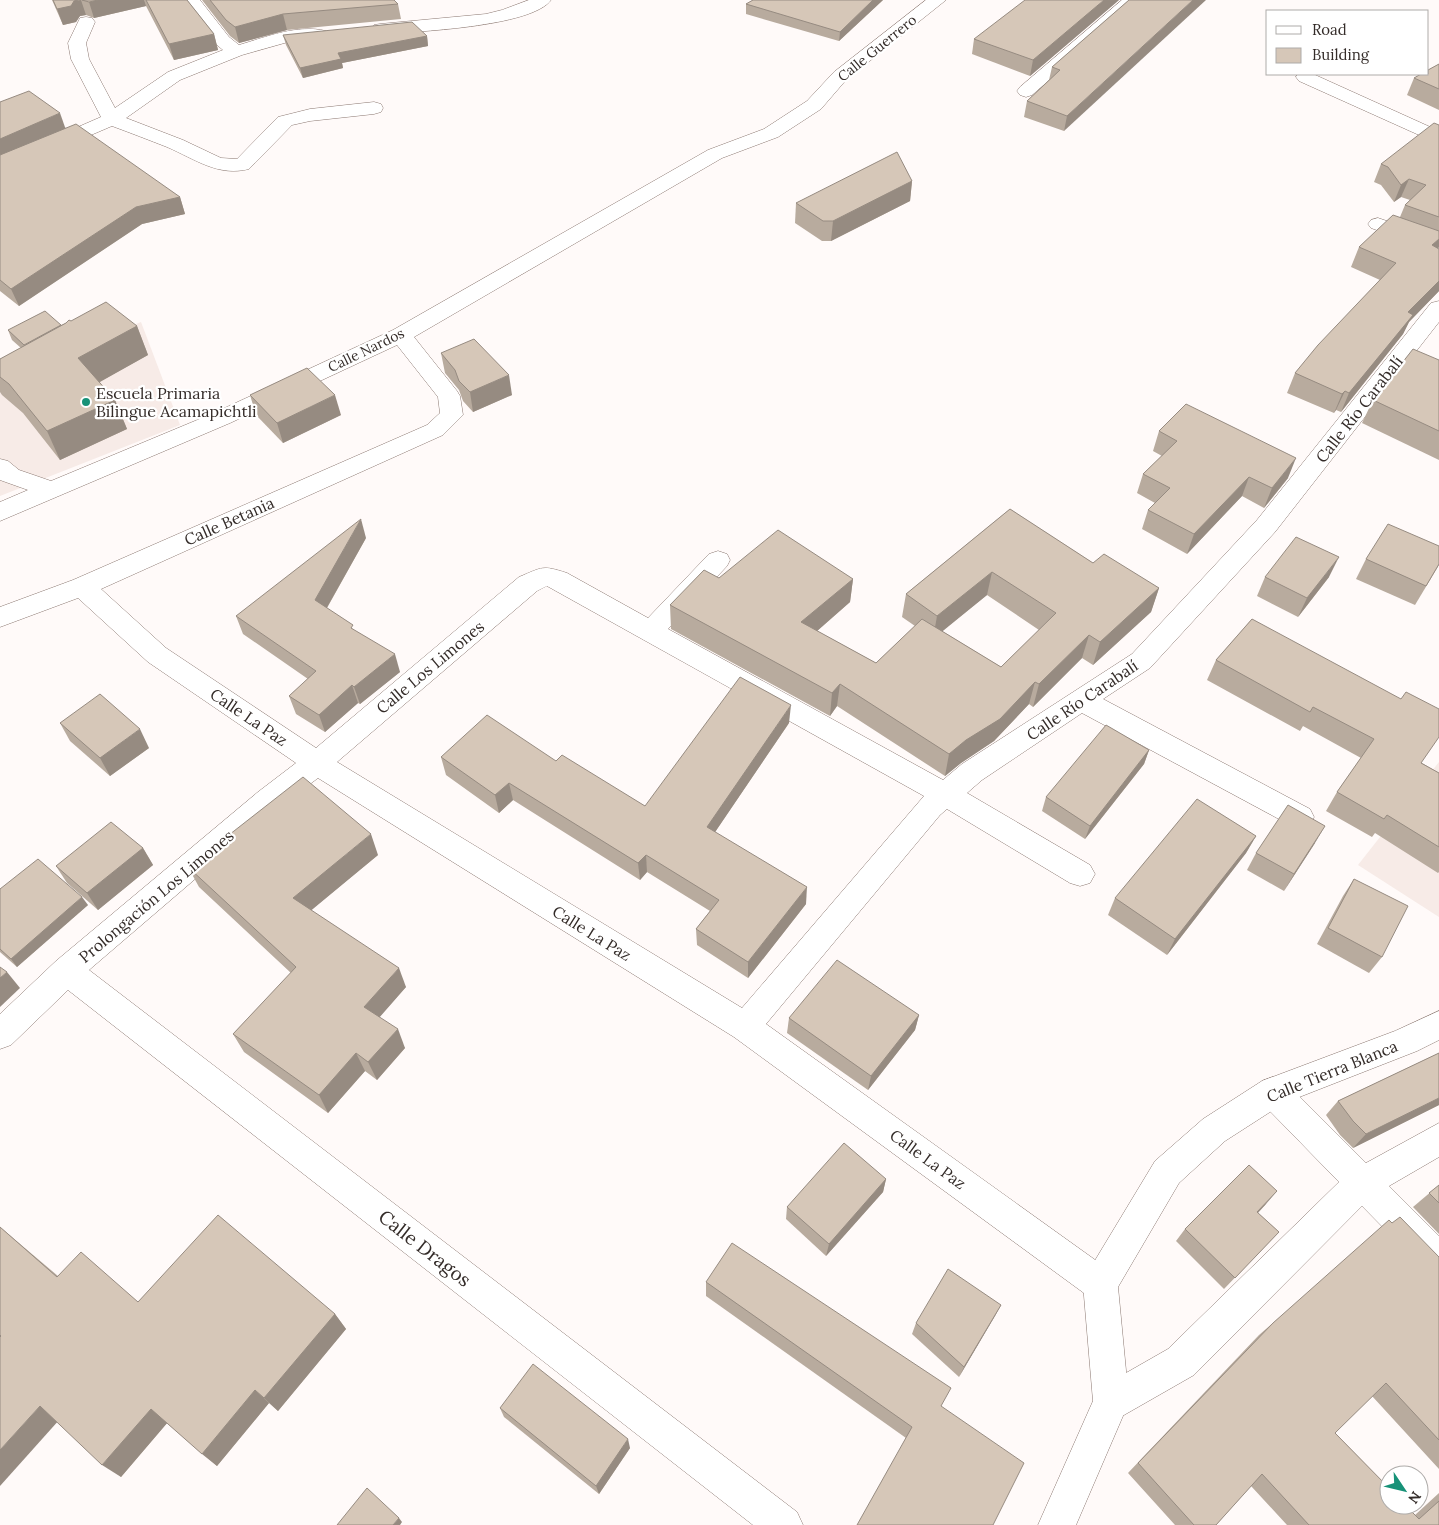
<svg xmlns="http://www.w3.org/2000/svg" width="1439" height="1525" viewBox="0 0 1439 1525" font-family="Lora,serif">
<rect width="100%" height="100%" fill="#fffaf9"/>
<g fill="#f7ebe7">
<path d="M141,322L180,425L0,496V379Z"/>
<path d="M1439,762V917L1358,865Z"/>
</g>
<g fill="none" stroke-linecap="round" stroke-linejoin="round">
<g stroke="#8b7871" stroke-width="1">
<g id="minor">
<path d="M182,0H200L229,37L239,45C266,37 298,24 326,31L329,35L326,39L288,42L242,55L180,80L126,118L183,140L221,158L237,159L278,117L310,109L374,102L381,104L383,108L381,112L374,114L310,121L292,125L249,169C218,177 195,159 167,147C149,140 131,133 112,126L0,174V161L101,117L71,59L68,43L80,18L86,17L92,18L95,22L86,43L89,59L115,108L168,72L223,50L217,45Z"/>
<path d="M529,0H551C532,27 413,32 380,34L374,33L371,29L374,25L380,24L486,14L502,10Z"/>
<path d="M926,0H946L846,80L821,109L778,137L722,158L414,337L457,391L460,396L463,415L443,435L101,589L166,648L316,748L519,577C543,567 542,565 567,573L648,618L709,554L718,551L727,554L730,560L727,566L668,629L943,780L962,764L1132,654L1257,520L1431,303L1439,301V322L1275,532L1150,668L1103,699L1310,809L1314,817L1310,825L1300,829L1290,825L1082,713L982,780L967,793L1090,865L1095,874L1090,883L1080,886L1070,883L947,809L940,815L766,1024L1112,1272L1117,1284L1112,1296L1100,1301L1088,1296L734,1037L318,778L278,808L89,970L797,1512L803,1525H753L68,990L11,1045L0,1049V1014L56,961L258,792L296,763L148,662L78,598L0,627V607L73,580L427,425L440,413L438,397L397,345L230,423L0,521V502L28,490L0,480V459L8,461L19,470L51,481L214,413L393,330L708,150L764,129L807,101L834,72ZM547,586L924,796L742,1008L337,762L537,591Z"/>
<path d="M1122,0H1141L1032,95L1026,97L1020,95L1017,91L1020,87Z"/>
<path d="M1298,74H1313L1439,131V144L1299,81L1296,77Z"/>
<path d="M1378,218L1439,239V252L1371,228L1368,224L1371,220Z"/>
<path d="M1273,1077L1284,1081L1366,1163L1439,1123V1157L1389,1186L1439,1236V1277L1427,1272L1362,1206L1194,1375L1124,1415L1111,1420L1098,1415L1093,1402L1098,1389L1168,1349L1339,1182L1262,1103L1257,1092L1262,1081Z"/>
</g>
</g>
<g stroke="#8b7871" stroke-width="1">
<path id="tertiary" d="M1439,1011V1040L1417,1051L1284,1103L1225,1141L1179,1183L1118,1287L1129,1402L1076,1525H1038L1093,1401L1083,1284L1088,1272L1155,1161L1203,1119L1262,1081L1395,1031Z"/>
</g>
<use href="#minor" fill="#fff" fill-rule="evenodd"/>
<use href="#tertiary" fill="#fff" fill-rule="evenodd"/>
</g>
<g fill="#b8ab9e" fill-rule="evenodd">
<path d="M52,0H187L214,34L218,50L174,60L146,6L94,18L86,15L80,16L76,22L63,25Z"/>
<path d="M202,0H394L398,4L401,19L287,30L239,43L230,36Z"/>
<path d="M753,0H883L839,41L746,14V4Z"/>
<path d="M1119,0L1030,76L972,54L974,39Z"/>
<path d="M1129,0L1064,131L1024,117L1027,101L1049,80L1052,67Z"/>
<path d="M283,35L427,36L428,46L342,63L343,68L303,78L286,45Z"/>
<path d="M1439,64V110L1407,95L1414,78Z"/>
<path d="M0,102L66,128L180,197L185,214L142,224L19,306L0,291Z"/>
<path d="M1439,125V247L1438,248L1439,291L1409,322L1403,334L1341,412L1336,410L1334,413L1287,393L1295,373L1380,280L1351,267L1359,247L1400,217L1405,205L1410,200L1401,197L1394,202L1381,185L1374,182L1381,164Z"/>
<path d="M912,181L910,201L831,241H822L795,223L796,203Z"/>
<path d="M71,321L137,326L148,355L99,382L115,400L127,429L60,460L23,413L2,395L0,392V359L21,348L12,340L8,330L61,325Z"/>
<path d="M441,353L512,395L473,412L463,401L459,390L445,373Z"/>
<path d="M1439,360V460L1362,423L1373,400Z"/>
<path d="M250,395L341,415L283,443L256,415Z"/>
<path d="M1159,431L1288,478L1264,508L1242,496L1187,554L1142,529L1148,510L1155,503L1137,493L1143,474L1162,456L1153,451Z"/>
<path d="M1010,509L1093,563L1159,588L1151,612L1093,665L1082,658L1033,707L1029,704L994,741L961,763L945,776L837,706L830,716L671,629L670,605L719,578L853,579L850,602L817,631L876,663L915,626L902,617L906,594ZM987,595L1039,630L1001,667L942,631Z"/>
<path d="M366,538L327,608L354,630L400,672L360,704L358,703L325,732L296,714L289,696L308,679L243,634L236,616Z"/>
<path d="M1366,559L1439,565L1415,605L1356,579Z"/>
<path d="M1265,577H1329L1298,617L1257,596Z"/>
<path d="M1252,619L1422,763L1439,773V872L1438,873L1375,833L1372,837L1326,811L1337,792L1361,758L1303,726L1300,731L1207,680L1216,660Z"/>
<path d="M60,723L149,748L110,776L70,741Z"/>
<path d="M789,723L715,832L806,904L748,978L697,945L696,929L710,911L647,872L640,880L513,800L499,813L446,775L441,757L645,806Z"/>
<path d="M1149,750L1144,764L1085,839L1042,811L1046,797Z"/>
<path d="M1256,836L1246,853L1167,955L1108,915L1115,898Z"/>
<path d="M1315,843L1284,891L1247,870L1256,853Z"/>
<path d="M143,848L153,865L98,910L67,883L56,866Z"/>
<path d="M378,855L311,910L406,987L379,1017L405,1048L377,1080L365,1071L328,1113L244,1052L233,1034L291,973L199,887L188,867Z"/>
<path d="M1354,879L1382,957L1369,973L1317,944L1343,896Z"/>
<path d="M0,889L88,905L17,967L0,952Z"/>
<path d="M919,1015L915,1030L868,1090L787,1033L789,1018Z"/>
<path d="M1439,1053V1105L1353,1148L1340,1135L1326,1115L1338,1101Z"/>
<path d="M886,1179L883,1192L826,1256L786,1219L787,1207Z"/>
<path d="M1439,1185V1234L1413,1207Z"/>
<path d="M1266,1204L1258,1213L1279,1232L1224,1289L1176,1241L1185,1229Z"/>
<path d="M1392,1223L1439,1257V1469L1372,1396L1335,1433L1415,1515L1439,1493V1525H1287L1251,1486L1216,1525H1175L1128,1473L1259,1335L1273,1323Z"/>
<path d="M0,1227L58,1276L138,1302L335,1314L346,1329L278,1411L269,1403L217,1466L167,1423L121,1477L1,1336Z"/>
<path d="M706,1282L951,1388L906,1438L706,1296Z"/>
<path d="M1001,1305L959,1377L912,1334L916,1323Z"/>
<path d="M500,1408L630,1448L599,1494L504,1417Z"/>
</g>
<g fill="#968b81">
<path d="M81,0L86,15L80,16L76,22L63,25L57,9L74,1Z"/>
<path d="M98,0H144L146,6L94,18L89,2Z"/>
<path d="M873,0H883L839,41L840,32Z"/>
<path d="M1104,0H1119L1030,76L1033,60Z"/>
<path d="M1193,0H1206L1064,131L1067,116Z"/>
<path d="M283,14L287,30L239,43L235,27Z"/>
<path d="M214,34L218,50L174,60L169,44Z"/>
<path d="M427,36L428,46L342,63L343,68L303,78L300,68L338,53Z"/>
<path d="M60,113L66,130L0,159V139Z"/>
<path d="M1409,179L1401,197L1394,202L1401,185Z"/>
<path d="M912,181L910,201L831,241L833,221Z"/>
<path d="M180,197L185,214L142,224L19,306L11,289L136,207Z"/>
<path d="M1439,239V247L1436,253L1432,245Z"/>
<path d="M1439,281V291L1409,322L1403,334L1341,412L1349,393L1408,312Z"/>
<path d="M137,326L148,355L91,387L78,358Z"/>
<path d="M509,375L512,395L473,412L470,392Z"/>
<path d="M1345,391L1336,410L1334,413L1342,394Z"/>
<path d="M335,395L341,415L283,443L277,423Z"/>
<path d="M115,400L127,429L60,460L47,431Z"/>
<path d="M1296,458L1288,478L1264,508L1272,488Z"/>
<path d="M1249,477L1242,496L1187,554L1194,534Z"/>
<path d="M361,519L366,538L321,618L315,600Z"/>
<path d="M1339,557L1329,577L1298,617L1307,598Z"/>
<path d="M992,572L987,595L933,639L937,616Z"/>
<path d="M853,579L850,602L800,646L801,622Z"/>
<path d="M1159,588L1151,612L1093,665L1100,642Z"/>
<path d="M1089,635L1082,658L1033,707L1039,684Z"/>
<path d="M395,654L400,672L360,704L354,687Z"/>
<path d="M1035,682L1029,704L994,741L961,763L945,776L949,754Z"/>
<path d="M840,684L837,706L830,716L832,693Z"/>
<path d="M352,685L358,703L325,732L319,715Z"/>
<path d="M791,705L789,723L707,844V827Z"/>
<path d="M140,729L149,748L110,776L100,758Z"/>
<path d="M1149,750L1144,764L1085,839L1090,826Z"/>
<path d="M509,783L513,800L499,813L495,795Z"/>
<path d="M1325,826L1315,843L1284,891L1294,874Z"/>
<path d="M371,834L378,855L302,918L293,898Z"/>
<path d="M1256,836L1246,853L1167,955L1175,939Z"/>
<path d="M143,848L153,865L98,910L87,893Z"/>
<path d="M646,855L647,872L640,880L638,863Z"/>
<path d="M807,887L806,904L748,978V962Z"/>
<path d="M82,897L88,905L17,967L11,959Z"/>
<path d="M399,968L406,987L372,1026L364,1007Z"/>
<path d="M7,972L20,988L0,1007V978Z"/>
<path d="M919,1015L915,1030L868,1090L871,1076Z"/>
<path d="M398,1029L405,1048L377,1080L368,1062Z"/>
<path d="M356,1053L365,1071L328,1113L319,1095Z"/>
<path d="M1439,1098V1105L1353,1148L1366,1134Z"/>
<path d="M886,1179L883,1192L826,1256L829,1244Z"/>
<path d="M1277,1191L1266,1204L1246,1225L1257,1212Z"/>
<path d="M1001,1305L995,1316L959,1377L964,1367Z"/>
<path d="M335,1314L346,1329L278,1411L264,1398Z"/>
<path d="M255,1390L269,1403L217,1466L202,1454Z"/>
<path d="M40,1406L60,1419L0,1486V1450Z"/>
<path d="M151,1409L168,1422L121,1477L102,1465Z"/>
<path d="M628,1439L630,1448L599,1494L596,1486Z"/>
<path d="M399,1518L402,1522L400,1525H393Z"/>
</g>
<g fill="#d6c7b8" stroke="#968b81">
<path d="M53,0H78L74,1L71,6L57,9Z"/>
<path d="M82,0H98L89,2Z"/>
<path d="M146,0H187L214,34L169,44Z"/>
<path d="M210,0H394L398,4L283,14L235,27L226,20Z"/>
<path d="M753,0H873L840,32L746,4Z"/>
<path d="M1025,0H1104L1033,60L974,39Z"/>
<path d="M1129,0H1193L1067,116L1027,101L1060,70L1052,67Z"/>
<path d="M412,22L427,36L338,53L341,59L300,68L283,35Z"/>
<path d="M1439,64V89L1414,78L1421,74H1428V70Z"/>
<path d="M29,91L60,113L0,139V102Z"/>
<path d="M1434,123L1439,125V217L1405,205L1426,185L1409,179L1401,185L1388,167L1381,164Z"/>
<path d="M76,124L180,197L136,207L11,289L0,280V155Z"/>
<path d="M897,152L912,181L833,221H823L796,203Z"/>
<path d="M1393,215L1439,231V239L1432,245L1439,249V281L1408,312L1413,315L1349,393L1345,391L1342,394L1295,373L1318,345L1396,263L1359,247Z"/>
<path d="M106,302L137,326L78,358L115,400L47,431L9,384L0,377V359L66,323L69,320L71,321Z"/>
<path d="M45,311L61,325L24,345L8,330Z"/>
<path d="M474,339L509,375L470,392L459,381L455,370L441,353Z"/>
<path d="M1413,349L1439,360V431L1373,400Z"/>
<path d="M307,368L335,395L277,423L250,395Z"/>
<path d="M1186,404L1296,458L1272,488L1249,477L1194,534L1148,510L1170,488L1143,474L1177,441L1159,431Z"/>
<path d="M1010,509L1093,563L1104,554L1159,588L1100,642L1089,635L1039,684L1035,682L1000,719L966,740L949,754L840,684L832,693L670,605L704,570L719,578L778,530L853,579L801,622L876,663L922,619L1001,667L1056,613L992,572L937,616L906,594Z"/>
<path d="M361,519L315,600L353,625L351,628L395,654L354,687L352,685L319,715L289,696L316,671L236,616Z"/>
<path d="M1388,524L1439,546V564L1426,586L1366,559Z"/>
<path d="M1296,537L1339,557L1307,598L1265,577Z"/>
<path d="M1252,619L1401,699L1406,692L1439,709V737L1421,763L1439,773V847L1387,815L1384,819L1337,792L1374,739L1313,707L1310,712L1216,660Z"/>
<path d="M740,677L791,705L707,827L807,887L748,962L696,929L719,900L646,855L638,863L509,783L495,795L441,757L487,715L556,761L562,755L645,806Z"/>
<path d="M100,694L140,729L100,758L60,723Z"/>
<path d="M1106,725L1149,750L1090,826L1046,797Z"/>
<path d="M303,777L371,834L293,898L399,968L364,1007L398,1029L368,1062L356,1053L319,1095L233,1034L296,967L188,867Z"/>
<path d="M1197,799L1256,836L1175,939L1115,898Z"/>
<path d="M1288,805L1325,826L1294,874L1256,853Z"/>
<path d="M111,822L143,848L87,893L56,866Z"/>
<path d="M38,859L82,897L11,959L0,949V889Z"/>
<path d="M1354,879L1408,906L1382,957L1328,928Z"/>
<path d="M837,960L919,1015L871,1076L789,1018Z"/>
<path d="M0,967L7,972L0,978Z"/>
<path d="M1439,1053V1098L1366,1134L1353,1121L1338,1101Z"/>
<path d="M844,1143L886,1179L829,1244L787,1207Z"/>
<path d="M1249,1165L1277,1191L1257,1212L1279,1232L1235,1278L1185,1229Z"/>
<path d="M1439,1185V1203L1429,1193Z"/>
<path d="M218,1215L335,1314L264,1398L255,1390L202,1454L151,1409L102,1465L40,1406L0,1450V1337L1,1336L0,1335V1227L57,1277L81,1252L138,1302Z"/>
<path d="M1400,1217L1439,1257V1440L1386,1383L1335,1433L1389,1488V1505H1405L1419,1519L1439,1501V1525H1309L1262,1474L1216,1525H1194L1138,1463L1273,1323L1389,1220L1392,1223Z"/>
<path d="M732,1243L951,1388L941,1406L1024,1463L993,1525H857L912,1427L706,1282Z"/>
<path d="M948,1269L1001,1305L964,1367L916,1323Z"/>
<path d="M533,1364L628,1439L596,1486L500,1408Z"/>
<path d="M367,1488L399,1518L393,1525H337Z"/>
</g>
<circle fill="#179278" stroke="#fff" stroke-width="2" cx="86" cy="402" r="5"/>
<g text-anchor="middle" dominant-baseline="central" stroke-width="4.5" stroke-linejoin="round" paint-order="stroke">
<g font-size="14" fill="#342c29" stroke="#fff">
<text transform="translate(877 48) rotate(-39)">Calle Guerrero</text>
<text transform="translate(366 350) rotate(-26)">Calle Nardos</text>
</g>
<g font-size="16" fill="#342c29" stroke="#fff" text-anchor="start">
<text x="96" y="393">Escuela Primaria<tspan x="96" dy="18">Bilingue Acamapichtli</tspan></text>
</g>
<g font-size="16" fill="#342c29" stroke="#fff">
<text transform="translate(1359 409) rotate(-52)">Calle Río Carabalí</text>
<text transform="translate(229 521) rotate(-24)">Calle Betania</text>
<text transform="translate(430 667) rotate(-40)">Calle Los Limones</text>
<text transform="translate(1082 700) rotate(-34)">Calle Río Carabalí</text>
<text transform="translate(249 717) rotate(34)">Calle La Paz</text>
<text transform="translate(156 896) rotate(-40)">Prolongación Los Limones</text>
<text transform="translate(592 933) rotate(32)">Calle La Paz</text>
<text transform="translate(1332 1071) rotate(-22)">Calle Tierra Blanca</text>
<text transform="translate(928 1159) rotate(36)">Calle La Paz</text>
</g>
<g font-size="19" fill="#342c29" stroke="#fff">
<text transform="translate(425 1248) rotate(38)">Calle Dragos</text>
</g>
</g>
<rect x="1266" y="10" width="162" height="65" fill="#ffffff" stroke="#aeaba9"/>
<rect x="1276" y="26" width="25" height="8" fill="#ffffff" stroke="#aeaba9"/>
<text x="1312" y="35" font-size="15" fill="#342c29">Road</text>
<rect x="1276" y="48" width="25" height="15" fill="#d6c7b8" stroke="#aeaba9"/>
<text x="1312" y="60" font-size="15" fill="#342c29">Building</text>
<g transform="translate(1404 1490) rotate(125)"><circle r="24" fill="#ffffff" stroke="#aeaba9"/>
<path d="M0-4L9 19L0 12L-9 19Z" fill="#179278"/>
<text y="-8" font-size="14" font-weight="bold" text-anchor="middle" fill="#342c29">N</text>
</g>
</svg>
